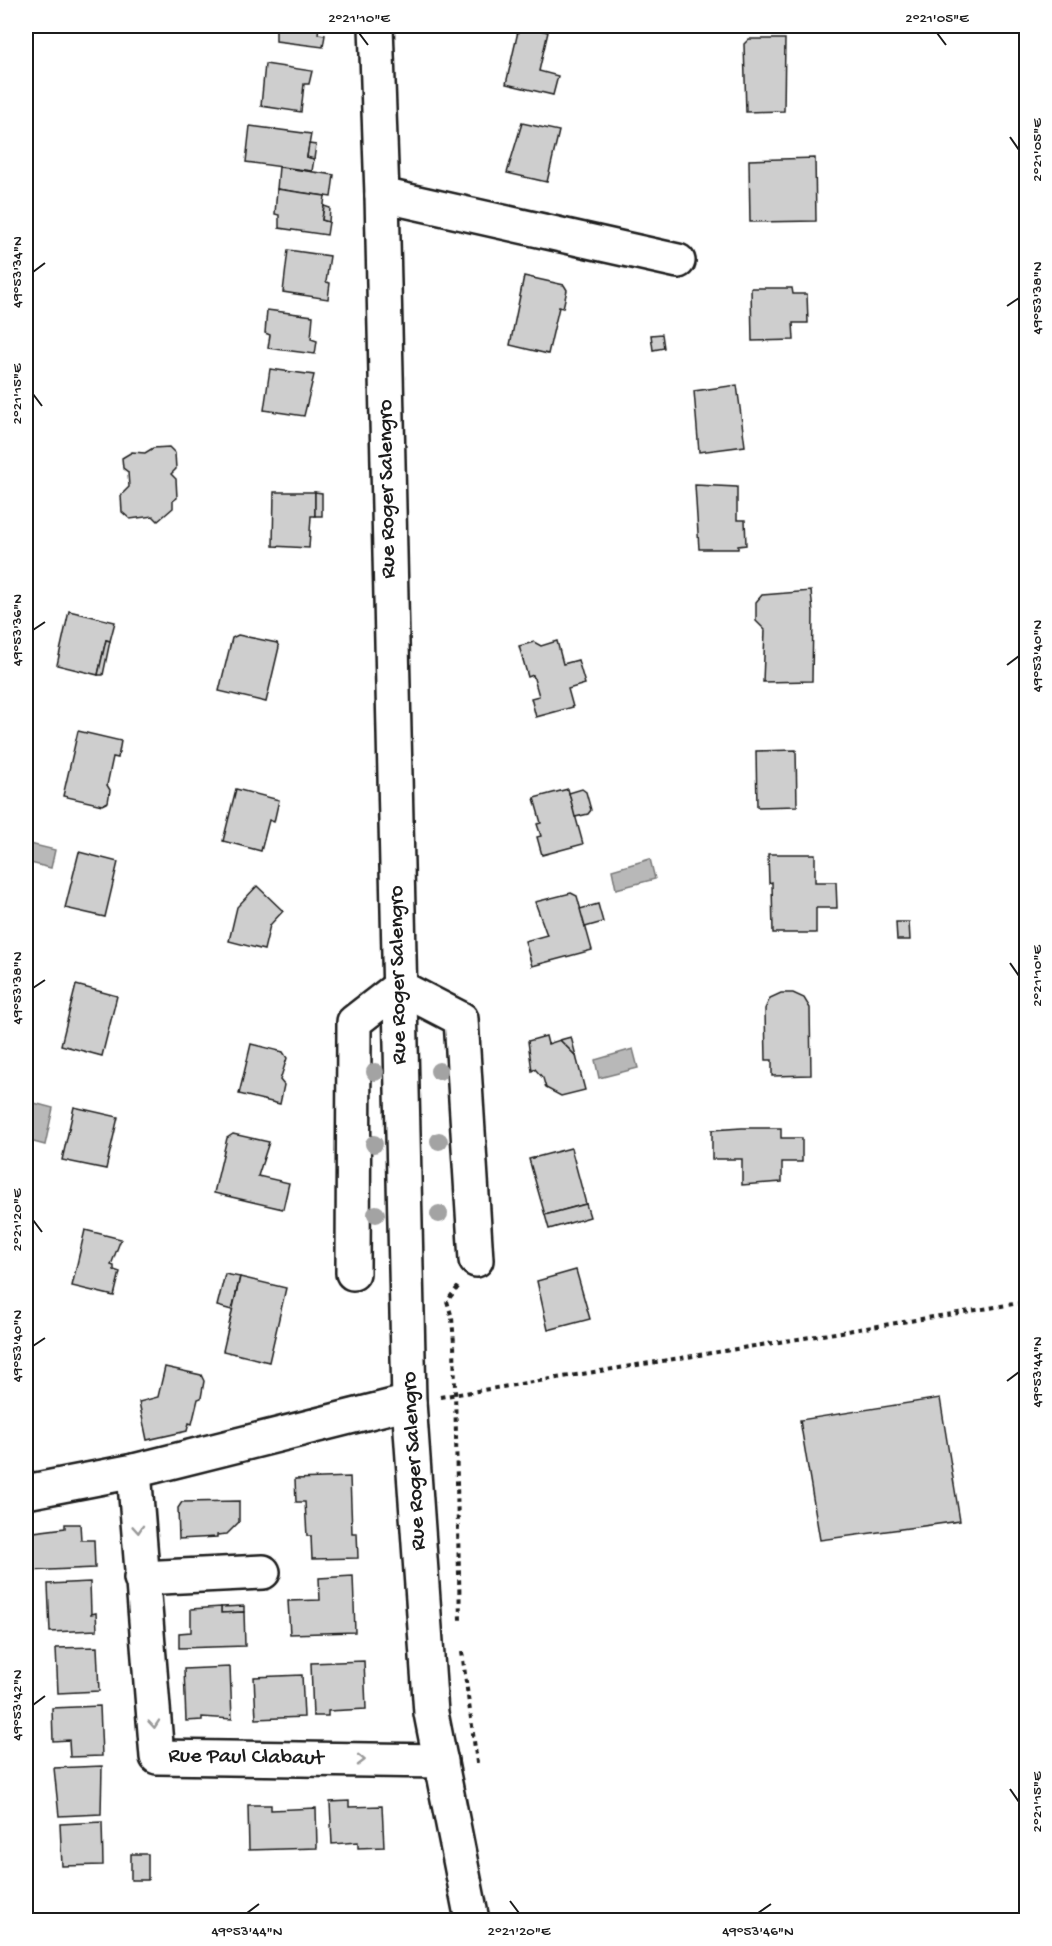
<svg xmlns="http://www.w3.org/2000/svg" width="1052" height="1946" viewBox="0 0 1052 1946" font-family="'Gochi Hand',sans-serif">
<rect width="100%" height="100%" fill="#fff"/>
<filter id="ink" filterUnits="userSpaceOnUse"><feTurbulence type="fractalNoise" baseFrequency=".0167" numOctaves="2"/><feDisplacementMap in="SourceGraphic" scale="12" xChannelSelector="R" yChannelSelector="G"/><feConvolveMatrix kernelMatrix="1 2 1 2 8 2 1 2 1" color-interpolation-filters="sRGB"/></filter>
<g filter="url(#ink)">
<g fill="#b8b8b8" stroke="#7a7a7a" stroke-width="1.5">
<path d="M26,843L55,850L51,868L26,862Z"/>
<path d="M650,859L655,879L616,889L612,870Z"/>
<path d="M633,1049L638,1068L599,1078L595,1060Z"/>
<path d="M34,1103L53,1108L45,1145L26,1140Z"/>
</g>
<g fill="#cecece" stroke="#1c1c1c" stroke-width="1.5">
<path d="M272,26H319L318,34L325,35L323,47L276,41V28Z"/>
<path d="M514,26H536L535,29L548,32L539,71L558,76L553,95L506,84L519,27Z"/>
<path d="M749,39H785L784,111L746,112L744,44Z"/>
<path d="M265,64L312,71L309,84H304L301,112L261,106Z"/>
<path d="M522,123L559,131L547,182L507,173Z"/>
<path d="M250,126L311,134L307,157L314,159L312,171L246,162Z"/>
<path d="M309,144L316,145L314,159L307,157Z"/>
<path d="M815,158L816,221L750,222L749,160Z"/>
<path d="M279,167L334,175L331,197L277,189Z"/>
<path d="M277,189L325,196L322,220L329,222L327,235L279,228V215L275,214Z"/>
<path d="M324,206L330,208L329,222L322,220Z"/>
<path d="M288,250L330,256L326,282L330,283L328,299L283,292Z"/>
<path d="M524,276L564,285L567,290L563,308L559,307L548,354L510,345Z"/>
<path d="M751,288H792L793,294H807L808,323H793L794,340L752,341Z"/>
<path d="M267,310L313,316L311,339L317,341L315,354L268,348L270,335L265,333Z"/>
<path d="M662,334L664,348L653,350L651,335Z"/>
<path d="M270,369L314,375L304,416L264,410Z"/>
<path d="M737,385L745,446L699,452L694,391Z"/>
<path d="M169,447L175,453L176,469L171,474L176,479L177,498L173,501V508L158,521L153,516L130,519L122,512L121,495L129,487L128,472L123,468L122,458L132,452L145,453L153,448Z"/>
<path d="M695,485L737,487V520H745L746,545L738,546V549H699Z"/>
<path d="M274,492H315V516H311L309,548L273,546Z"/>
<path d="M315,492L322,493V516H315Z"/>
<path d="M811,591L813,613L812,681L763,682L765,630L756,621V602L762,595Z"/>
<path d="M69,611L115,622L110,641L106,640L98,675L57,665Z"/>
<path d="M238,635L277,643L279,647L266,702L219,691L232,638Z"/>
<path d="M106,640L110,641L103,675H98Z"/>
<path d="M557,641L563,664L578,660L585,684L568,689L573,707L536,717L531,698L539,696L533,675L528,677L519,646L534,642L541,646Z"/>
<path d="M78,731L121,741L118,758L113,757L107,785L110,790L108,802L102,805L63,796Z"/>
<path d="M796,750L797,806L757,807L756,751Z"/>
<path d="M236,789L279,800L274,822L269,820L261,851L223,841Z"/>
<path d="M568,789L583,844L542,855L537,837L541,836L537,824L541,823L534,798Z"/>
<path d="M582,789L586,792L591,810L588,814L575,817L569,793Z"/>
<path d="M79,852L118,862L105,917L65,908Z"/>
<path d="M768,854H815V882H836L837,908H816V933H773L772,882L769,883Z"/>
<path d="M257,886L283,911L270,925L264,950L229,941L237,907Z"/>
<path d="M571,893L577,896L592,950L532,966L525,941L547,935L535,902Z"/>
<path d="M598,904L603,922L585,927L580,909Z"/>
<path d="M896,922H909L910,940H897Z"/>
<path d="M76,985L117,996L102,1056L61,1045Z"/>
<path d="M781,993H793L804,998L810,1008L811,1075L772,1076V1060H766L765,1009L770,998Z"/>
<path d="M546,1036L548,1044L560,1040L576,1056L585,1090L561,1096L546,1088L543,1078L535,1069L532,1071L528,1041Z"/>
<path d="M571,1037L576,1056L560,1040Z"/>
<path d="M251,1044L283,1052L287,1058L280,1080L284,1085L280,1104L239,1094Z"/>
<path d="M74,1107L118,1117L106,1169L62,1160Z"/>
<path d="M742,1128H781V1138H802V1162H782V1182L742,1185V1159H712V1130Z"/>
<path d="M233,1134L269,1142L258,1176L289,1183L283,1209L214,1193L227,1138Z"/>
<path d="M571,1148L586,1204L545,1215L529,1159Z"/>
<path d="M586,1204L590,1217L549,1229L545,1215Z"/>
<path d="M85,1230L121,1239L111,1265L114,1266V1270L120,1272L114,1296L72,1286Z"/>
<path d="M576,1270L590,1319L548,1330L537,1281Z"/>
<path d="M225,1274L240,1277L232,1310L217,1306Z"/>
<path d="M240,1277L286,1288L269,1362L223,1351Z"/>
<path d="M165,1367L201,1375L204,1381L201,1398L198,1399L192,1424L189,1423L187,1431L147,1440L139,1402L158,1397Z"/>
<path d="M940,1398L960,1521L820,1540L800,1420Z"/>
<path d="M350,1477L352,1533H357L358,1558L312,1559L311,1536H307L305,1502H296L295,1479Z"/>
<path d="M239,1501V1522L227,1534L217,1535V1537L179,1539L178,1508L182,1502Z"/>
<path d="M65,1524H80L81,1540H94L95,1568L26,1571V1533L65,1528Z"/>
<path d="M353,1576L355,1632L290,1634L288,1601L320,1600L319,1578Z"/>
<path d="M90,1582L91,1614L96,1613L97,1630L50,1632L48,1584Z"/>
<path d="M244,1606V1612L221,1613V1607Z"/>
<path d="M221,1607V1613L244,1612L245,1646L179,1648V1633L191,1632V1609Z"/>
<path d="M97,1647L99,1691L58,1693L56,1648Z"/>
<path d="M364,1661L366,1709L328,1711V1716H313L311,1663Z"/>
<path d="M230,1667L232,1719L202,1717V1720L186,1721L184,1669Z"/>
<path d="M302,1675L304,1717L256,1719L254,1677Z"/>
<path d="M100,1706L102,1756L70,1757L69,1740L53,1741L52,1708Z"/>
<path d="M102,1766L101,1814L59,1816L54,1768Z"/>
<path d="M349,1801V1807L382,1806L384,1847L358,1848V1842L332,1844L330,1802Z"/>
<path d="M248,1805H271V1810L316,1808L317,1848L249,1850Z"/>
<path d="M102,1822L103,1865L62,1866L60,1824Z"/>
<rect x="131" y="1854" width="17" height="26"/>
</g>
<g fill="none" stroke-linecap="round" stroke-linejoin="round">
<g stroke="#1c1c1c" stroke-width="38">
<g id="minor">
<path d="M376,26L382,195L409,1402L431,1713L472,1920"/>
<path d="M382,195L678,261"/>
<path d="M353,1273L354,1022L399,987L461,1019L476,1260"/>
<path d="M134,1471L157,1757L441,1761"/>
<path d="M26,1492L134,1471L409,1402"/>
<path d="M141,1578L263,1572"/>
</g>
</g>
<g stroke="#1c1c1c" stroke-width="4" stroke-dasharray="4.5 4.5" stroke-linecap="butt">
<path d="M458,1287L447,1301L452,1318L454,1343L460,1621"/>
<path d="M440,1397L1026,1302"/>
<path d="M462,1652L477,1763"/>
</g>
<use href="#minor" stroke="#fff" stroke-width="33"/>
</g>
<g fill="#a3a3a3">
<circle cx="439" cy="1071" r="9"/>
<circle cx="375" cy="1072" r="9"/>
<circle cx="439" cy="1141" r="9"/>
<circle cx="374" cy="1144" r="9"/>
<circle cx="376" cy="1214" r="9"/>
<circle cx="439" cy="1214" r="9"/>
</g>
<defs><path id="oneway-chevron" d="M-2-3.5L2.5 0L-2 3.5" fill="none" stroke-width="1.6" stroke-linecap="round" stroke-linejoin="round" transform="scale(1.5)"/></defs>
<g stroke="#999">
<use href="#oneway-chevron" transform="translate(138 1529) rotate(86)"/>
<use href="#oneway-chevron" transform="translate(154 1724) rotate(85)"/>
<use href="#oneway-chevron" transform="translate(361 1760) rotate(1)"/>
</g>
</g>
<path fill="none" stroke="#1c1c1c" stroke-width="2" d="M359,33L368,45M937,33L946,45M1010,137L1019,150M33,272L45,263M1007,306L1019,298M33,394L42,406M33,630L45,622M1007,665L1019,656M1010,963L1019,976M33,988L45,980M33,1220L42,1232M33,1346L45,1338M1007,1381L1019,1372M33,1705L45,1696M1010,1789L1019,1802M510,1901L519,1913M247,1913L259,1904M758,1913L771,1904"/>
<g text-anchor="middle" dominant-baseline="central" stroke-width="5" stroke-linejoin="round" paint-order="stroke">
<g font-size="22" fill="#1c1c1c" stroke="#fff">
<text transform="translate(388 489) rotate(-91)">Rue Roger Salengro</text>
<text transform="translate(399 975) rotate(-91)">Rue Roger Salengro</text>
<text transform="translate(415 1461) rotate(-93)">Rue Roger Salengro</text>
<text transform="translate(246 1758) rotate(1)">Rue Paul Clabaut</text>
</g>
</g>
<rect width="1052" height="1946" fill="none" stroke="#fff" stroke-width="66"/>
<rect x="33" y="33" width="986" height="1880" fill="none" stroke="#1c1c1c" stroke-width="2"/>
<g font-size="15" text-anchor="middle" fill="#1c1c1c">
<text x="359" y="22">2°21'10"E</text>
<text x="937" y="22">2°21'05"E</text>
<text transform="translate(1036 150) rotate(-90)" y="5">2°21'05"E</text>
<text transform="translate(16 272) rotate(-90)" y="5">49°53'34"N</text>
<text transform="translate(1036 298) rotate(-90)" y="5">49°53'38"N</text>
<text transform="translate(16 394) rotate(-90)" y="5">2°21'15"E</text>
<text transform="translate(16 630) rotate(-90)" y="5">49°53'36"N</text>
<text transform="translate(1036 656) rotate(-90)" y="5">49°53'40"N</text>
<text transform="translate(1036 976) rotate(-90)" y="5">2°21'10"E</text>
<text transform="translate(16 988) rotate(-90)" y="5">49°53'38"N</text>
<text transform="translate(16 1220) rotate(-90)" y="5">2°21'20"E</text>
<text transform="translate(16 1346) rotate(-90)" y="5">49°53'40"N</text>
<text transform="translate(1036 1372) rotate(-90)" y="5">49°53'44"N</text>
<text transform="translate(16 1705) rotate(-90)" y="5">49°53'42"N</text>
<text transform="translate(1036 1802) rotate(-90)" y="5">2°21'15"E</text>
<text x="247" y="1935">49°53'44"N</text>
<text x="519" y="1935">2°21'20"E</text>
<text x="758" y="1935">49°53'46"N</text>
</g>
</svg>
